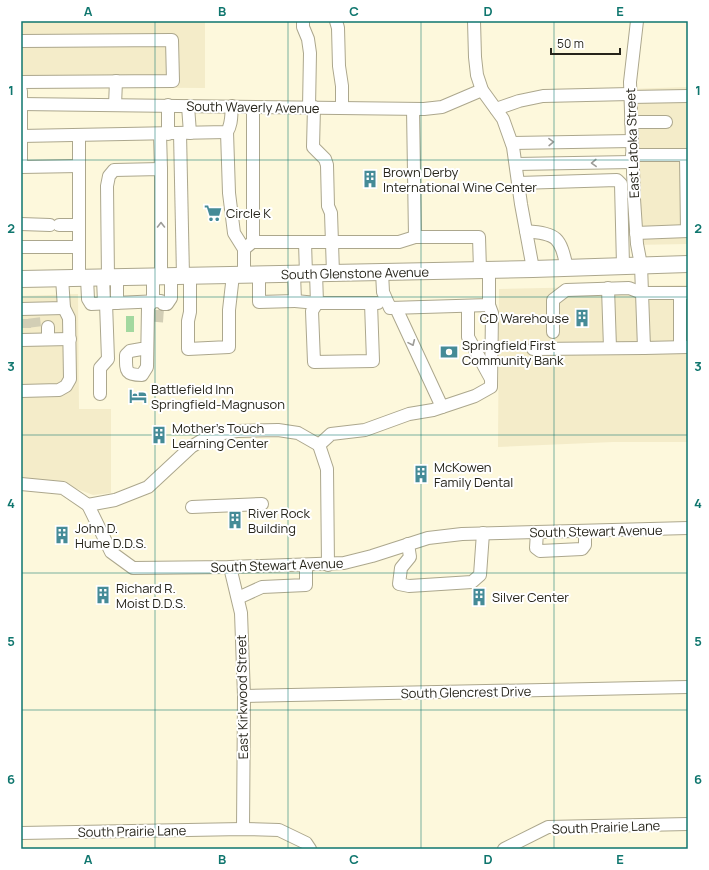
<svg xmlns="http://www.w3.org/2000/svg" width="709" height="870" viewBox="0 0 709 870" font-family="Manrope,sans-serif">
<rect width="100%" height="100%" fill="#fdf8dc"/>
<g fill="#f4ecc9">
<path d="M21,21H205V88L21,87Z"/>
<path d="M688,87V244L632,245L630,232L628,89Z"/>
<path d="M688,285V442H613L498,447L499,289Z"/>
<path d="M78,294L79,409H111V493L93,495L59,482L21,478V296Z"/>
</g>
<rect fill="#a3d89f" x="126" y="316" width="8" height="16"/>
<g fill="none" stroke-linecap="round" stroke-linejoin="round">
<g stroke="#d2ceb5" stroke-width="12" stroke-dasharray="12 6" stroke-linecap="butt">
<path d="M34,318L35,327"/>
<path d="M25,319V328"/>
<path d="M157,322L158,308"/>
</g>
<g stroke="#aca78d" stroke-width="14">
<g id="minor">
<path d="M303,21V27L308,39L310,53L309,107"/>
<path d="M336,21L338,28L339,66L342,86V108"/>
<path d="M474,21L475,57L477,75L482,90L503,119L513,147L521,204L533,269"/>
<path d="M637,21L630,82L634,199L637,244L641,265L644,348L688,347"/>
<path d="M21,41L172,40L173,81L21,82"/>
<path d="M21,91V136L227,132C232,124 231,116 232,106"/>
<path d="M630,97L688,96"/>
<path d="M21,104L424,109L442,107L482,90"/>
<path d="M115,105L116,81"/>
<path d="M168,105V134"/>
<path d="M188,106L190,133"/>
<path d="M253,107V239L255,242H399L415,237"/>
<path d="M314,107L313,147L325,159L327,165L328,206L331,213L333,273"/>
<path d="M413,109L415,237H479L480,270"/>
<path d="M496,109L519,101L543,96L630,94"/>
<path d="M631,122H666"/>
<path d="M227,132L229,193L234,233L244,249"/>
<path d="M180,133L183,276"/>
<path d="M160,134L161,169"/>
<path d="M512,143L632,141"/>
<path d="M632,155H688"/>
<path d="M686,155L687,231"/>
<path d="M516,164L632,162"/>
<path d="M21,167L79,166"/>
<path d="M21,167V136"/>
<path d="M518,183L617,180L621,184L623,265"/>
<path d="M21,224L50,225"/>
<path d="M59,225H79"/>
<path d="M526,231C558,234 560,237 567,268"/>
<path d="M636,233L688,231"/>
<path d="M305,242L306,274"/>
<path d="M21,247H79"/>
<path d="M382,272L383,292L390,308L489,305V270"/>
<path d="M316,273L317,303H378"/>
<path d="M259,274V302L295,301L294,274"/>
<path d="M244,275V249L250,244"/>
<path d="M190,276V312L188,321V349L229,347V310L233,275"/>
<path d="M117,277V303"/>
<path d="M79,278V135"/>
<path d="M87,278L88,299L91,304L161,301L163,304H167L171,298V276"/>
<path d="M103,278L104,303"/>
<path d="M108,278L107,186L109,176L114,170L161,169V276"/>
<path d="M608,288L610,348"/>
<path d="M680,293V347"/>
<path d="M295,301L317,303L312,311L314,362L373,361L371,303"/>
<path d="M468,306V337L491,379"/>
<path d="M396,308L442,407"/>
<path d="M21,309L64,308L62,278"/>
<path d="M48,327V339"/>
<path d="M553,332V300L566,290L629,288L642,293H688"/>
<path d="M21,340L70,339"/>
<path d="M147,348L130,351L126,355C126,371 125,375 142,375L147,367L148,307L153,301V277"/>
<path d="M533,349L644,348"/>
<path d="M21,391L59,390L66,386L70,379L69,318L64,308"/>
<path d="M100,394V368L108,359L106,303"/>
<path d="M319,445L331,434L365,430L409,414L433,410L475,396L491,387L492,313L489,305"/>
<path d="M319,445L327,469L328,565"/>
<path d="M21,484L63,488L88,505L115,500L148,487L191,447L204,439L217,434L237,431L278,430L298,433L319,445"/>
<path d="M88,505L111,552L133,568L230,567L344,563L372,556L428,538L462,534L688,528"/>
<path d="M192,507L262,504"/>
<path d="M537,532L536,548L540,551L582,549L585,545V531"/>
<path d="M408,544L410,557L401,568L399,584L409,586L472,582L480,575L483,533"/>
<path d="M230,567L241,613L244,696L243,829"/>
<path d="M238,598L262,587L306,585V565"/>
<path d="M244,696L688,687"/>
<path d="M21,833L243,829L279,830L306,843L310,849"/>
<path d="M504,849L548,827L688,824"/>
</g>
</g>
<g stroke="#aca78d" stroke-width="18">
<path id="major" d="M21,279L533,269L688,264"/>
</g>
<use href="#minor" stroke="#fff" stroke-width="12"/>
<use href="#major" stroke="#fff" stroke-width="16"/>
</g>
<defs><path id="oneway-chevron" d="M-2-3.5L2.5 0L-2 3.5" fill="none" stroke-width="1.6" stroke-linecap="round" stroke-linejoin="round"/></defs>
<g stroke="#9d9c98">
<use href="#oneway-chevron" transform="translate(551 142) rotate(-1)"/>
<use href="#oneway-chevron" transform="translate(594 163) rotate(178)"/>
<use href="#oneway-chevron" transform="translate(161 225) rotate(-90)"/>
<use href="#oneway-chevron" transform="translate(412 343) rotate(66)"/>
</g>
<path fill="none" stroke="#0f766e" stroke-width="1" stroke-opacity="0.55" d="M155,21V849M288,21V849M421,21V849M554,21V849M21,160H688M21,297H688M21,435H688M21,573H688M21,710H688"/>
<defs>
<g id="building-bare" transform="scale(1.38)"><path d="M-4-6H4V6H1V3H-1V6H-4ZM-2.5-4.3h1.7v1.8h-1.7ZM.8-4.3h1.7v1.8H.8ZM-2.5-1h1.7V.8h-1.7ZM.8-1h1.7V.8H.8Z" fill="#458b97" stroke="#fff" stroke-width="2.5" paint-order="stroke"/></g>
<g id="supermarket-bare" transform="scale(1.38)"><path d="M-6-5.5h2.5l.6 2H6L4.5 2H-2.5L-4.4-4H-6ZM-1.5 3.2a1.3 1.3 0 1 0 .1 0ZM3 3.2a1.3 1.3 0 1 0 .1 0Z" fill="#458b97" stroke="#fff" stroke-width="2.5" paint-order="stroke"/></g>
<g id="bank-bare" transform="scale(1.38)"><path d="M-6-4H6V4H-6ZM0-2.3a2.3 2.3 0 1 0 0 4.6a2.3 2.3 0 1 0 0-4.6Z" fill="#458b97" stroke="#fff" stroke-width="2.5" paint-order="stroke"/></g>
<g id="hotel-bare" transform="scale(1.38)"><path d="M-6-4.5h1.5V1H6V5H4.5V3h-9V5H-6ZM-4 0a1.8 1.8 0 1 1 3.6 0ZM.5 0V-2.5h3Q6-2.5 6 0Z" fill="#458b97" stroke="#fff" stroke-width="2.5" paint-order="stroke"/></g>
</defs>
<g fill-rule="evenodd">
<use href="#building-bare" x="370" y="179"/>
<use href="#supermarket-bare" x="213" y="213"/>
<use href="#building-bare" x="582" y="318"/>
<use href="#bank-bare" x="449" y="352"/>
<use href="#hotel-bare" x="138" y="396"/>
<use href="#building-bare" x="159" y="435"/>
<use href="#building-bare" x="421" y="474"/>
<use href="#building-bare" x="235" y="520"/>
<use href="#building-bare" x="62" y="535"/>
<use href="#building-bare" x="103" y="595"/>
<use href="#building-bare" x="479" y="597"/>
</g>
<g text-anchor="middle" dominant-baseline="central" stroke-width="4" stroke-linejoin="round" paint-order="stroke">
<g font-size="13" fill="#26241a" stroke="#fff">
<text transform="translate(253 107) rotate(1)">South Waverly Avenue</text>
<text transform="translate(632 143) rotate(-92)">East Latoka Street</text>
<text transform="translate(355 273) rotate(-1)">South Glenstone Avenue</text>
<text transform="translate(596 531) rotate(-1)">South Stewart Avenue</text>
<text transform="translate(277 565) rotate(-2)">South Stewart Avenue</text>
<text transform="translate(466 692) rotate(-1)">South Glencrest Drive</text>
<text transform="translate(242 697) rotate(-91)">East Kirkwood Street</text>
<text transform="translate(606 827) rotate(-2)">South Prairie Lane</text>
<text transform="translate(132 831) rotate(-1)">South Prairie Lane</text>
</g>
<g font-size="13" fill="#26241a" stroke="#fff" text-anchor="start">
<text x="383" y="172">Brown Derby<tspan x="383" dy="15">International Wine Center</tspan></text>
<text x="226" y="213">Circle K</text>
<text x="569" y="318" text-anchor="end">CD Warehouse</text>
<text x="462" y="345">Springfield First<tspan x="462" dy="15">Community Bank</tspan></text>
<text x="151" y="389">Battlefield Inn<tspan x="151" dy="15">Springfield-Magnuson</tspan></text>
<text x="172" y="428">Mother's Touch<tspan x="172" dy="15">Learning Center</tspan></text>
<text x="434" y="467">McKowen<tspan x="434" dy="15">Family Dental</tspan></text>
<text x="248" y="513">River Rock<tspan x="248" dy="15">Building</tspan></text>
<text x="75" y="528">John D.<tspan x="75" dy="15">Hume D.D.S.</tspan></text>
<text x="116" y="588">Richard R.<tspan x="116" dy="15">Moist D.D.S.</tspan></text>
<text x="492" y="597">Silver Center</text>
</g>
</g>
<rect width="709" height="870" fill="none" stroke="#ffffff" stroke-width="44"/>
<path d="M551 48v6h69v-6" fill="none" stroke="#26241a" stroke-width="2"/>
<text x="557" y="48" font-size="12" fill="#26241a" stroke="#ffffff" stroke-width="3" paint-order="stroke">50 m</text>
<rect x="22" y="22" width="665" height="826" fill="none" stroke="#0f766e" stroke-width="1.5"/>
<g font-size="13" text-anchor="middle" font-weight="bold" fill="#0f766e">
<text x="88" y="16">A</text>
<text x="222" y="16">B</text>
<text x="354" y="16">C</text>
<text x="488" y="16">D</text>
<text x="620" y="16">E</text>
<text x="11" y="95">1</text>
<text x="698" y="95">1</text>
<text x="11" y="233">2</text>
<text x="698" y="233">2</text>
<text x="11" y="371">3</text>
<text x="698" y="371">3</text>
<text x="11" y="508">4</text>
<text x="698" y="508">4</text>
<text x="11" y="646">5</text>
<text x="698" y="646">5</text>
<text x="11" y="784">6</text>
<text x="698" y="784">6</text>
<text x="88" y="864">A</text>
<text x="222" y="864">B</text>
<text x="354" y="864">C</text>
<text x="488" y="864">D</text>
<text x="620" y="864">E</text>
</g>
</svg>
